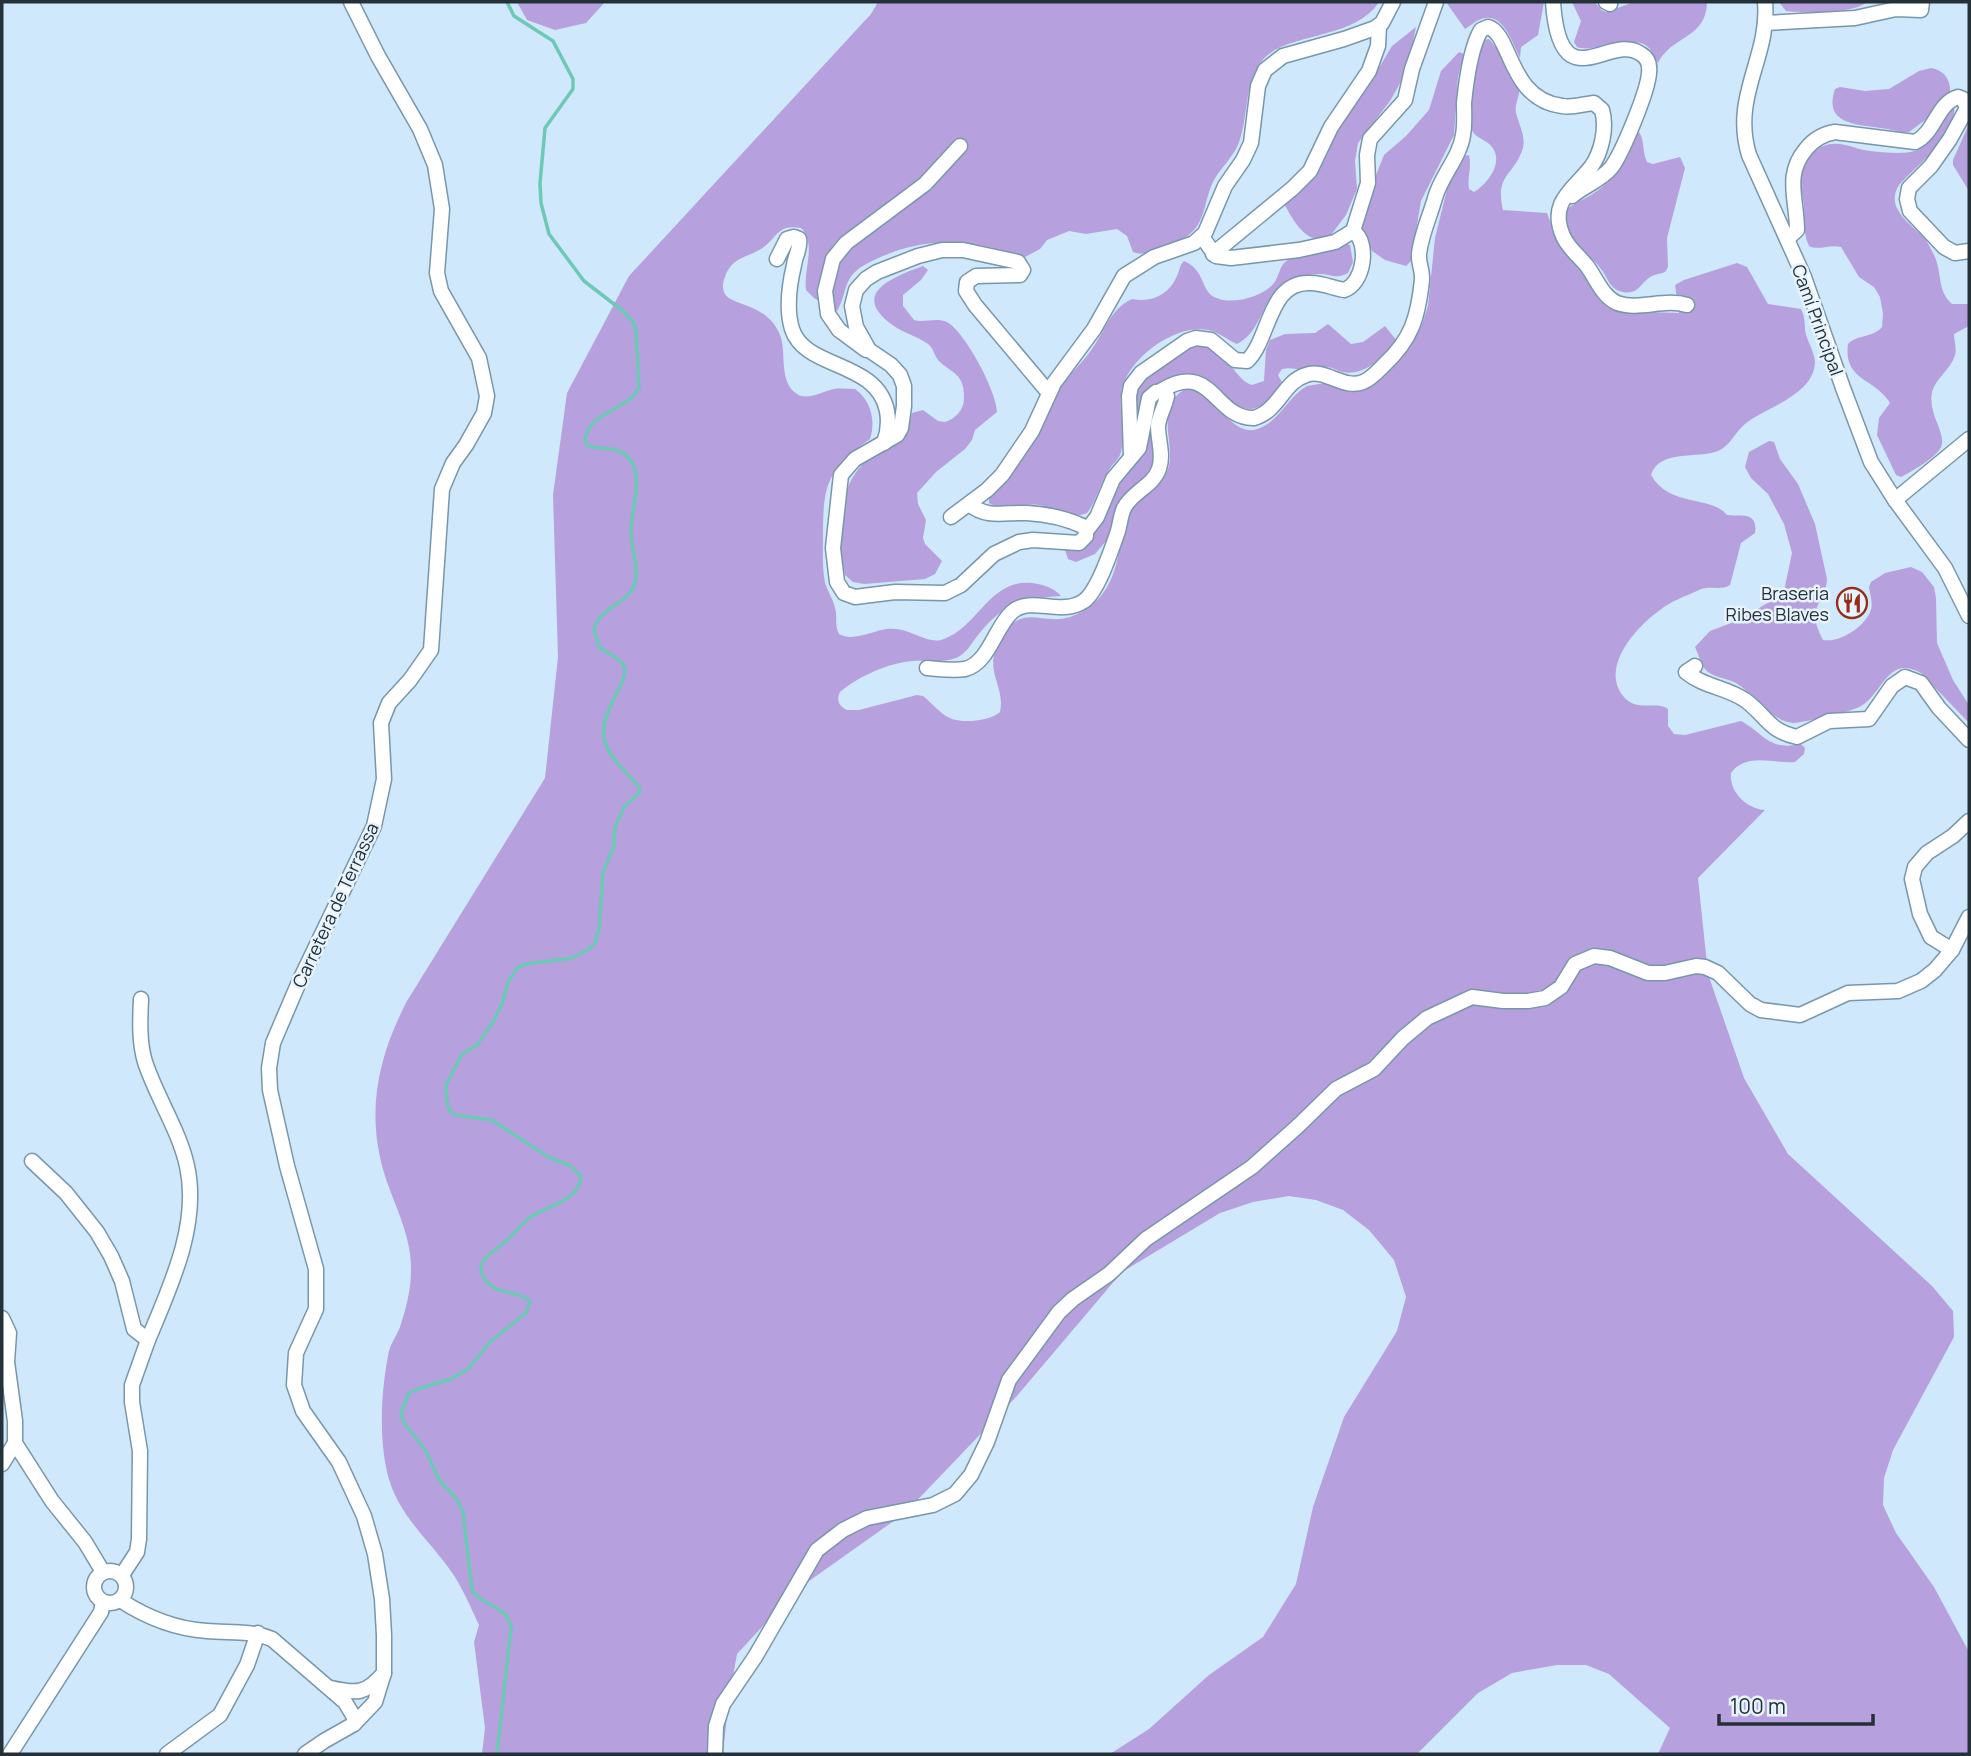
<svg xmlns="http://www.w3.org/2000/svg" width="1971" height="1756" viewBox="0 0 1971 1756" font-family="Manrope,sans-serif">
<rect width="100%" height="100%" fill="#cfe8fb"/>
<g fill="#b7a0de">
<path d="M517,2H605L586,23L555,30L527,20Z"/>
<path d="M878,2H1379C1352,44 1277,29 1257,68C1244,92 1248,120 1238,145C1232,158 1221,168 1214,180C1205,196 1206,220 1191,233C1184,240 1172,243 1163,247C1153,252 1143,256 1133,252L1127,236L1117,229L1086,234L1069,231L1047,240L1040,249L1025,257C976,241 932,235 883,256C874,260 862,265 855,272C844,282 845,299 837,311L814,298L806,290C803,270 817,243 801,228C776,224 778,238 761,249C746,258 732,257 725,277C723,282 722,287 724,292C729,307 766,301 780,335C787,352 778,382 797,394C807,401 824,391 834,389C841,388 848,389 855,389C871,400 876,421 870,439C828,469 823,483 823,534C823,551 822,566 825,583C828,592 833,599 835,608C838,618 834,624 839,634C853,642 872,631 887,629C910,626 927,646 944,639C980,626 991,574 1038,584C1047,586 1055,589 1061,596C1023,598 1003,603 978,635C971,644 966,654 956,658C943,663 927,660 913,661C888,663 859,676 840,692C836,700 839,706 847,710H859L917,695L923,696C931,702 940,714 950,718C962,724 990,721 1000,712C1006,686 982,670 1000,640C1022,601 1040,626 1070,617C1080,614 1093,605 1100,597C1117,578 1119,549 1124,527C1125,522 1126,515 1128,511C1137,496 1158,490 1166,474C1180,449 1151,409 1184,390C1205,379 1228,435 1254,430C1278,425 1287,397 1307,386L1386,373L1406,352L1421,327L1428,306L1435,238L1451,173L1464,156L1469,155C1472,167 1467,178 1469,189L1474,192C1489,183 1507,158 1488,143C1480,137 1473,137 1470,125C1465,96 1474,66 1484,40L1489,39C1500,52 1514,70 1519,86C1521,95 1514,104 1516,113C1519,125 1527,138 1522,151C1512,177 1495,175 1503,210L1547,213L1558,243L1582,273L1601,301L1620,311L1679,313L1675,285L1684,280L1737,263L1747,267L1768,304L1801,309C1806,319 1804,326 1806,335C1809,344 1814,352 1815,361C1815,395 1766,407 1745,424C1735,432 1731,445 1718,451C1698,459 1659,449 1651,475C1670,508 1711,495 1727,515C1740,517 1758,510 1755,533L1741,543L1730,585C1721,591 1709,585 1699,590C1686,596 1671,601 1660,610C1636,627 1600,667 1623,696C1636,713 1657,700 1668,709V726L1674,734L1685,735L1741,721C1765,734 1768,751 1801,744L1805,748L1804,754L1795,762C1774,764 1746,752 1731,773C1729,792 1747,809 1765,810L1698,878L1708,974L1744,1078L1788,1154L1932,1286L1953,1311L1954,1337L1893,1450L1884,1478L1883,1505L1896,1533L1934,1587L1969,1652V1754H1658L1670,1728L1609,1674L1586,1665H1557L1512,1673L1478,1693L1417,1754H1110L1149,1729L1209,1675L1263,1637L1296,1584L1313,1507L1344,1417L1397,1331L1406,1297L1394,1260L1369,1230L1343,1210L1316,1200L1289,1196L1253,1202L1220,1213L1122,1272L1016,1397L905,1513L795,1591L737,1654L728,1705L723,1754H482L485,1728L474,1642L479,1625C471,1608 463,1589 453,1574C429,1539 397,1515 387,1472C379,1436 381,1393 388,1356C389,1346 396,1337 400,1327C406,1309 411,1290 411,1270C412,1239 396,1208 386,1179C365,1115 377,1059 407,1001L545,778L558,657L553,495L567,393L629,276L871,14Z"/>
<path d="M1446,2H1544L1538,35L1521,47L1520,58C1512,43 1503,9 1479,20C1474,22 1470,26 1465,29Z"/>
<path d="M1572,2H1595L1601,10L1606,12L1634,2H1706L1707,4C1705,39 1671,36 1658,63C1655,58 1653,52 1649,48C1634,32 1596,54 1577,47L1574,42L1581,21Z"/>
<path d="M1779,2H1867C1853,14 1805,13 1786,11Z"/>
<path d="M1416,27L1408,66L1398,87L1390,101L1358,143L1355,161L1357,189L1346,215L1328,239C1306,244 1294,222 1285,205L1294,194L1317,176L1340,127L1364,93L1392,46Z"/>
<path d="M1459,52L1464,54L1458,77L1454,135L1421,201L1411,261L1406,266L1385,260L1372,251L1362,226V210L1384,155L1406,136L1429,110L1441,71Z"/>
<path d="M1931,68C1944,70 1951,80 1950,92L1928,118L1909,132C1900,133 1891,129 1881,128C1857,124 1823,125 1835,89L1840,87L1865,91L1889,89L1919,71Z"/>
<path d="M1954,108C1958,134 1915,167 1899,185C1884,209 1912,224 1925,239C1928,243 1931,249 1933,253C1943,271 1936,290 1952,304H1969V326L1954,334C1954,341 1957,349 1955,355C1951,369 1936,378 1932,392C1928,413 1944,430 1942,444C1941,455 1911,472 1901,477L1896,475L1877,435L1879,418L1890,403C1875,378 1843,381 1848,344C1858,334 1873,338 1882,327L1883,314L1880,297L1874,287L1859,277L1841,247C1830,244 1819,251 1809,246C1802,232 1805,214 1803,199C1800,181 1799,167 1812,154C1826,140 1840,143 1856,148C1868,152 1903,155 1915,151C1935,145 1937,118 1954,108Z"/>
<path d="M1969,124V191L1953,165V160Z"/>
<path d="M1638,131C1645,138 1642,153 1647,162L1653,164L1680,157L1685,168L1667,238L1668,267L1665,272C1660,274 1655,274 1650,277C1640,284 1638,295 1623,292C1610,290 1608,278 1601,269C1586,249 1562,242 1565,211C1574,202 1584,200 1594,193C1616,179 1625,159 1633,134Z"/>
<path d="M1344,243L1350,245L1353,262L1348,273C1337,279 1333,275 1321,274C1308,274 1295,278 1284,284C1261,299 1262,332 1237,344C1227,340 1219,332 1208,330C1175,323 1125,360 1121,394C1119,415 1126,431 1121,452C1119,460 1113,463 1109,470C1100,483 1097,500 1087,513C1070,520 1056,508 1039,505C1023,502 1004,513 989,503V497C1007,480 1024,461 1035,438C1041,427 1043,414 1049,403C1059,382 1079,368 1092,349C1105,331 1110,309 1132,299C1151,303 1169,295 1177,276C1180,270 1179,266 1184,261C1206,271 1200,289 1214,297C1231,306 1263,297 1274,283C1280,275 1279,265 1288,260C1305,250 1326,248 1344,243Z"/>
<path d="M923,266L928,270L921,280L903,295V306L914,320C925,323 936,317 947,322C965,332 997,392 997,412L975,430L972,440L965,449L936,472L917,493L918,504L926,520L923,538L925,544L942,561L935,574L925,579L864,584L853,582L845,575C836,539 836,488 866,461C879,449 901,448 908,429C910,423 910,418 912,413L923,410L938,421L945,422C955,419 964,410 964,399C965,374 953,374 939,361C934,356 934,348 928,344C917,336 904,333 894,326C848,294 893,277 923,266Z"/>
<path d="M1328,324L1351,344L1363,342L1385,326L1397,341C1385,357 1363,377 1342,372C1336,370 1332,367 1326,367C1318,367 1312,371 1304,370C1295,369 1291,367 1282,369L1278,375L1284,386C1258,412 1249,419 1219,391C1214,385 1209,380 1202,377L1173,379L1136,419C1136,410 1134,399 1136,391C1141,376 1182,347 1197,345C1202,344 1208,346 1213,348C1230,355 1235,380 1252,385L1264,381L1266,350L1270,340L1285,334L1315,333Z"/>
<path d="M1156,404V448L1153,468L1107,540L1095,554L1076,562L1068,559L1065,550L1067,547L1078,548C1090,528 1100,506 1114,487C1123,476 1135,468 1142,455C1150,440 1147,413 1156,404Z"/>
<path d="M1769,441L1774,442L1780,459L1798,484L1815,524L1827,579C1826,605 1804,605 1823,640C1840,643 1865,627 1871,610C1873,603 1870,594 1869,587L1871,582L1885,573L1911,567L1922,572L1934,587L1936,598L1937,643L1953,680L1969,705V723L1921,673C1888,654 1883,693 1861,706C1851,712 1807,722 1793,723C1769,720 1758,697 1739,685C1730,678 1717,679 1708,672C1701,667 1699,655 1695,647L1710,631L1739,620L1776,598L1784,591L1792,553L1784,524L1768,494L1751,478L1745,467L1749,452Z"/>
</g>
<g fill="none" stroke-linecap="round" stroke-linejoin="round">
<path stroke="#6dc8b6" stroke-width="3.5" d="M497,1754L511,1627C509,1608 484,1606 472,1591L463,1512L456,1498L439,1480L426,1451L404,1423L401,1413L409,1393L418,1389L451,1379L468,1369L490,1342L526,1313L530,1301C517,1290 498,1295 487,1282C470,1262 493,1253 506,1241C514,1234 521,1225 529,1218C546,1205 579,1203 581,1176L569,1165L550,1158L492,1120L455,1115L450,1111L447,1103L446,1085L462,1054L477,1045L493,1022L502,1004L508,982L518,967L526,964L572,958L589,949L595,943L599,929L603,872L614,846L615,827L624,807L639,793L640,788C629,774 613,762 606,745C593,714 636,678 622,663C616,656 606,652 599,647L594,629C601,606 626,605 634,586C640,569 631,549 631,532C630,509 646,477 628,457C617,445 600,451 587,445L585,439C591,410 627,411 639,388L636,330L633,322L623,311L584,281L549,234L541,203L540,183L545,128L573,89V79L553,41L514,16L507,2"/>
<g stroke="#7996ab" stroke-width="17">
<g id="minor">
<path d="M1553,2C1560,104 1610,31 1641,54C1648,58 1650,65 1649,73C1648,91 1622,154 1611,168C1601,180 1584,186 1572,196"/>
<path d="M1606,2L1610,4"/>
<path d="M1765,2C1770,57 1731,96 1749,155L1804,277L1843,388L1871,462L1895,500L1945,568L1969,616"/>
<path d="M1765,23L1855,18L1896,9L1921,10L1922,2"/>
<path d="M1202,237L1216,256L1231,258L1299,250L1335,242L1353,231L1368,183L1367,155L1370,139L1405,100L1412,69L1436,2"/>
<path d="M1787,239L1797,230C1797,199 1784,175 1806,149C1814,139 1823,134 1835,132L1915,142C1935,133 1937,103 1958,97L1963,99L1967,108L1950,139L1931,166L1909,188L1907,199L1910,211L1944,247L1955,253L1969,251"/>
<path d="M1213,254L1293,188L1310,171L1331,127L1369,71L1378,46L1379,26"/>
<path d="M777,259L787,239L794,237L799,239C801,248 795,256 794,265C789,286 786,309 792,329C805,370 877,360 887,411C889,422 888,432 884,443"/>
<path d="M866,350L839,330L828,314L825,291L833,259L846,243L925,184L960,146"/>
<path d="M1162,390C1213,360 1214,419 1254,418C1279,411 1283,382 1306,375C1325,368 1344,390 1363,382C1371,379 1378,371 1384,365C1412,339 1418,317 1422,280C1423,271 1418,263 1419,254C1421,235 1430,216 1435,198C1441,176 1460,157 1463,135C1465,124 1464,113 1464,103C1466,83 1471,47 1481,30L1488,27C1512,34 1508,99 1562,106C1573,108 1583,104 1594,103L1602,110C1607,127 1602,152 1591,167C1574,189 1548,202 1563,236C1568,248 1579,256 1587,266C1596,278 1602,296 1617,303C1639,311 1664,298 1687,305"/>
<path d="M1131,456L1129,396L1131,386L1141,373L1187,341L1196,338L1211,340L1235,360L1247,361C1270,340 1268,280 1311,283C1322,283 1333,288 1344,290C1364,284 1370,242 1353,231"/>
<path d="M1895,500L1969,439"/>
<path d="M969,504C987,519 1005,512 1027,513C1046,514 1068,519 1085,527L1086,536L1079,543L1033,540L1019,542L994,554L961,585L945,593L895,592L855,597L844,593L837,582L833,548L841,475L855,459L897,435L901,428L904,406V386L900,375L891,365L869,350L856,327L852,306L856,290L866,279L877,272L918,256L942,250H963L1018,262L1023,270L1020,275L976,276L967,282L966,291L975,305L1049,393"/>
<path d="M951,517L987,490L1002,475L1032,431L1054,383L1094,329L1124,276L1154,257L1194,243L1205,233L1225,186L1243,160L1251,143L1258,86L1265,70L1283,56L1344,39L1375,28L1382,23L1393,2"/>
<path d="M1695,666L1686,672C1704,687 1726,687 1745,700C1767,716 1767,730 1797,737L1829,721L1869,719L1892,686L1905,677L1921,683L1939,708L1969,740"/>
<path d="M927,668C940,669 953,671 965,669C989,663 995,627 1012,612C1032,595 1060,617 1084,601C1098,591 1111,551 1117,534C1120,526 1120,517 1124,508C1132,492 1153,486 1159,469C1164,455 1158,441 1158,426C1159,415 1165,407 1167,396L1164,391L1156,392L1149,398L1139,448L1113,479L1097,517L1087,530"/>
<path d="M1952,950L1931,937L1920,914L1912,879L1915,867L1927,853L1953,836L1969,821"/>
<path d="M141,999C140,1020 139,1042 145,1062C157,1098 179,1130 187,1166C200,1225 170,1287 148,1340"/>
<path d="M32,1161L66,1193L97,1232L111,1256L122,1281L134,1329L148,1340L132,1385V1402L140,1451L139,1539L137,1552L122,1575"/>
<path d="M2,1318L9,1333L7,1362L15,1421V1443L52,1501L85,1542L103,1572"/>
<path d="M2,1464L15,1443"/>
<circle cx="110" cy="1587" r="16"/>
<path d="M120,1600C146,1617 175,1629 207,1631C231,1633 249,1630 272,1639L345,1702L354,1717V1724"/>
<path d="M331,1688C357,1694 366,1694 384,1673"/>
<path d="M10,1754L101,1612L103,1602"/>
<path d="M167,1754L220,1715L247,1665L258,1633"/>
<path d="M305,1754L324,1741L354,1724L375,1702L384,1673V1635L382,1599L375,1554L364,1516L339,1462L303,1411L294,1385L296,1353L316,1309V1269L287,1166L270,1090L269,1068L273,1043L299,982L374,826L384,779L381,723L389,703L410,680L431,650L442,489L453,463L466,445L484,413L487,396L479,358L441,291L437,273L442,209L435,165L420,129L378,56L351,2"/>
<path d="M715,1754L716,1726L723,1704L755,1657L817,1550L843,1530L867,1518L933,1505L955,1494L971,1475L987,1442L1009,1380L1059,1312L1073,1299L1109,1274L1146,1239L1252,1167L1298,1126L1336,1089L1374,1069L1403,1038L1427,1018L1472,997L1503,1001H1528L1545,998L1561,987L1575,964L1594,956L1610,958L1648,973H1665L1696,966L1705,967L1718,973L1750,1004L1761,1010L1800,1015L1848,993L1898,991L1921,981L1935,970L1952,950L1969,917"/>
</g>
</g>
<use href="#minor" stroke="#fff" stroke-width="14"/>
</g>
<defs>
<g id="restaurant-ring" transform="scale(1.575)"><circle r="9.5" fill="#e7f3fd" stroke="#962d18" stroke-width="1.5"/><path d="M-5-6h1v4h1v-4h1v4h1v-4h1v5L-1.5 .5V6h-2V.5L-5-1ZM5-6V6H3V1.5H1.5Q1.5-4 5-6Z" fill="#962d18"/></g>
</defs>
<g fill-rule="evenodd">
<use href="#restaurant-ring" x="1852" y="603"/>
</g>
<g text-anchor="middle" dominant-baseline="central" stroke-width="5" stroke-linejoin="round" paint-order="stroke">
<g font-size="18" fill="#253139" stroke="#e7f3fd">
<text transform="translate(1818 320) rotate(70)">Camí Principal</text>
<text transform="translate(335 905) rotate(-65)">Carretera de Terrassa</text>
</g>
<g font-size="18" fill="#253139" stroke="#e7f3fd" text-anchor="end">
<text x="1829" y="593">Braseria<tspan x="1829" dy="21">Ribes Blaves</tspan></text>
</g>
</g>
<rect width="1971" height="1756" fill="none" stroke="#253139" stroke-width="7"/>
<path d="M1719 1714v10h154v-10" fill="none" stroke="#253139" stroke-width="3.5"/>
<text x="1730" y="1714" font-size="21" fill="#253139" stroke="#e7f3fd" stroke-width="5" paint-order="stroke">100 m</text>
</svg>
